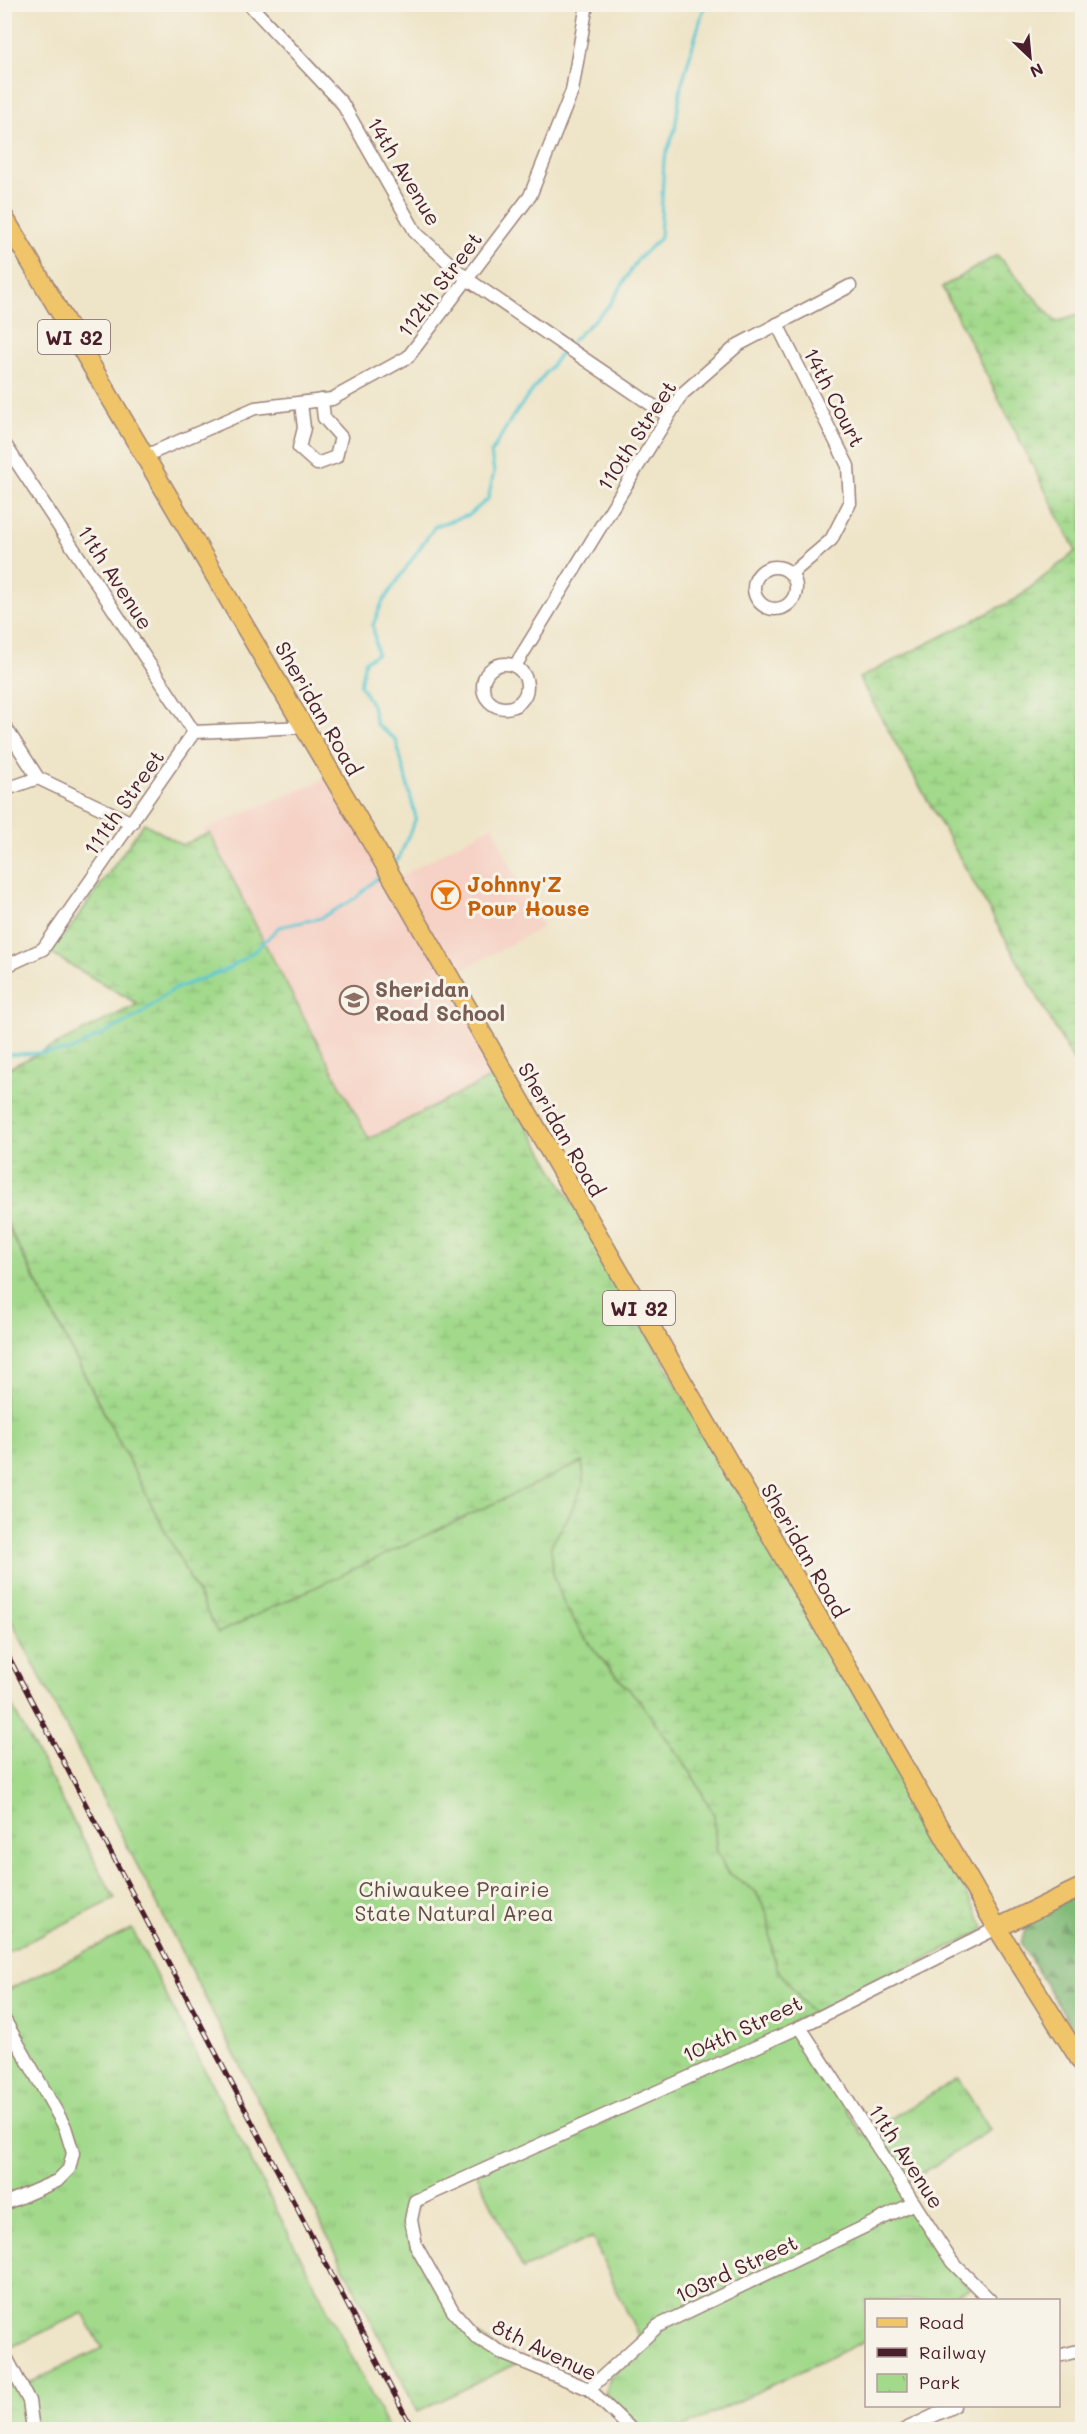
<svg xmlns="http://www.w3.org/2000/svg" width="1087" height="2434" viewBox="0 0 1087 2434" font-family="Mali,sans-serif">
<defs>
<pattern id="forest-firs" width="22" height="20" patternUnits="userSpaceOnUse" patternTransform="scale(1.5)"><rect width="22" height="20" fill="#81b977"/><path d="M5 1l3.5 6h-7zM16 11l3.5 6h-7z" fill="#6c9662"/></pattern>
<pattern id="wetland-marsh" width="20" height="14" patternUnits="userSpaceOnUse" patternTransform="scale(1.5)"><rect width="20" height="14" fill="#a2d98b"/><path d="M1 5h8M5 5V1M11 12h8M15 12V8" fill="none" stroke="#8dba78"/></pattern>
<pattern id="park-tufts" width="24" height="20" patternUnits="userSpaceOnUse" patternTransform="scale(1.5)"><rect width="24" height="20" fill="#a2d98b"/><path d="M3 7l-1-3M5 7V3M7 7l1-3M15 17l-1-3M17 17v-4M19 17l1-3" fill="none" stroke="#8dba78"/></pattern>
</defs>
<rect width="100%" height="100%" fill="#f7f3e8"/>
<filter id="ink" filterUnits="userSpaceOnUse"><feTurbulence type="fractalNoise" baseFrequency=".0167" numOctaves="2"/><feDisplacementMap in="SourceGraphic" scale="12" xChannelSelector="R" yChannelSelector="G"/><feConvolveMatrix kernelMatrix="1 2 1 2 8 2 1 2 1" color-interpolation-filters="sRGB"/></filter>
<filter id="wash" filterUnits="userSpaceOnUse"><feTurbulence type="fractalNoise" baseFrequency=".008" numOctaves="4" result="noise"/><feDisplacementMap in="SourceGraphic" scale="24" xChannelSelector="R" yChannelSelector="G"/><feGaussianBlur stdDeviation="1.35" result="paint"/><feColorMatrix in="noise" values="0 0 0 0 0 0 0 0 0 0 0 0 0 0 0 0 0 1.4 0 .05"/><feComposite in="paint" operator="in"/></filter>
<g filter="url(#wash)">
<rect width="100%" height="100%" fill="#eee4c7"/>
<path fill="#f6d1c5" d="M333,776L394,880L493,825L505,855L543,927L449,977L516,1094L369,1139L203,830Z"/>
<path fill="url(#forest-firs)" stroke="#666c51" stroke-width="1.5" d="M1082,1890V2043L1021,1944L1027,1922Z"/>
<g fill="url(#wetland-marsh)" stroke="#767c5b" stroke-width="1.5">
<path d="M997,255L1056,322L1082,314V1076L859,678L1016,599L1076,551L942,287Z"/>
<path d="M144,823L182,845L210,833L265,944L369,1139L498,1074L930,1824L984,1927L982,1932L812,2014L777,1969L772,1952L768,1915L755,1891L727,1872L716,1849L714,1815L691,1773L639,1700L607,1666L582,1634L564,1604L553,1573L550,1545L569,1516L584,1482L582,1462L218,1634L5,1220V1070L138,1004L48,952L68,931Z"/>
</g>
<g fill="url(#park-tufts)" stroke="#767c5b" stroke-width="1.5">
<path d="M4,1220L218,1633L582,1462L584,1482L569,1516L551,1545L553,1573L564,1604L582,1634L607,1666L639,1700L691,1773L714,1815L716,1849L727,1872L755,1891L768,1915L772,1952L777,1969L812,2014L793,2024L863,2135L958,2078L990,2130L899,2188L952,2268L970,2288L945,2300H866V2340L680,2429H639L605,2393C607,2374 630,2359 643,2346L592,2237L523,2269L475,2170L426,2193L406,2222L407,2235L454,2317L517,2363L418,2412L5,1608Z"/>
<path d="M5,1693L115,1899L5,1953H4Z"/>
<path d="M132,1929L389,2429H5L4,2360L19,2388L102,2348L83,2313L5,2350V2208L15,2203L4,2183L5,1991Z"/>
</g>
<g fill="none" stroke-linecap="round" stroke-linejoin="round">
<g stroke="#5cc8d3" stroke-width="3">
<path d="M572,341L609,306L638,259L660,238L664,160L675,129L681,86L705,4"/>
<path d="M394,863L399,858L416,818L396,740L376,724L372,705L360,685L365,661L377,654L373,625L382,603L435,526L469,515L488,499L494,472L491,453L513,416L561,353"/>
<path d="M4,1055L70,1051L138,1016L172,990L228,969L256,950L279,927L321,918L356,898L380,875"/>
</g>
</g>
</g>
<g filter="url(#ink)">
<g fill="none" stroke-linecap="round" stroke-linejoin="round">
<g stroke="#9c8279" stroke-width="15">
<g id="minor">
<path d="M249,4L342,103L416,233L467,279L668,416"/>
<path d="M777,324L848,466L850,503L831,540L791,574"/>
<path d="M301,403L304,428L299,448L317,464L336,457L341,437L324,418L322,400"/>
<path d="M4,443L194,732"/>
<path d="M145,456L255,408L332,399L408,357L530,196L572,91L587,4"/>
<circle cx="775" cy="588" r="21"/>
<circle cx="505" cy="686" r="22"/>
<path d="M515,666L682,394L738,345L850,286"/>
<path d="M4,725L38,778L132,823"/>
<path d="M4,790L38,778"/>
<path d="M4,967L43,949L194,732L305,727"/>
<path d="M4,2019L65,2127L73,2153L69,2169L57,2181L4,2204"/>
<path d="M800,2027L952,2262L990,2300"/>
<path d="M4,2353L29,2401L33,2430"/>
<path d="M1058,2356L1082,2350"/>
<path d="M589,2389L658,2326L914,2203"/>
<path d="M632,2430L589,2389L504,2354L476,2337L453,2311L416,2246L411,2220L415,2201L800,2027L997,1928"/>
<path d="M904,2430L954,2406"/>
</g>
</g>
<g stroke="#9c8279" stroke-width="21">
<g id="primary">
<path d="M4,217L381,858L997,1928L1082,2063"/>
<path d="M997,1928L1082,1887"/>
</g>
</g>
<use href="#minor" stroke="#fff" stroke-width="12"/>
<use href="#primary" stroke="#f0c469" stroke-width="18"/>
<g stroke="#4a1f2b" stroke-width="5">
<path id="rail" d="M4,1648L413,2430"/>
</g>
<use href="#rail" stroke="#f7f3e8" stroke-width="3" stroke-dasharray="9" stroke-linecap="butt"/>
</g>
</g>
<defs>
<g id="bar-ring" transform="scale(1.5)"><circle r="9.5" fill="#f7f3e8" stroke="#e8710a" stroke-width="1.5"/><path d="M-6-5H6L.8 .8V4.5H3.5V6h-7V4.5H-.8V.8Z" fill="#e8710a"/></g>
<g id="school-ring" transform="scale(1.5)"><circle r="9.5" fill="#f7f3e8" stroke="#8d6e63" stroke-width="1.5"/><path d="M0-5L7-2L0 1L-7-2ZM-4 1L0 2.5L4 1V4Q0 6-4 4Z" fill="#8d6e63"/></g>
</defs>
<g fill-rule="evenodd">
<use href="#bar-ring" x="446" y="895"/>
<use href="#school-ring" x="354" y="1000"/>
</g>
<g text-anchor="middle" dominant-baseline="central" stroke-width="6" stroke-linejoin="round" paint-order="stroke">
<g fill="#f7f3e8" stroke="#7e5f64" stroke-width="1.5">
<rect x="38" y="320" width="72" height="34" rx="4.5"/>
<rect x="603" y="1291" width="72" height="34" rx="4.5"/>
</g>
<g font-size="20" font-weight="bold" fill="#4a1f2b">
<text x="74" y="337">WI 32</text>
<text x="639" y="1308">WI 32</text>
</g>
<g font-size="21" fill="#4a1f2b" stroke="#f7f3e8">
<text transform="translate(405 171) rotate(59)">14th Avenue</text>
<text transform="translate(439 284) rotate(-53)">112th Street</text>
<text transform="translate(835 397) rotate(63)">14th Court</text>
<text transform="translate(636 435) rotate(-57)">110th Street</text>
<text transform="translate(116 577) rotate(57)">11th Avenue</text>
<text transform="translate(319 708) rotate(60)">Sheridan Road</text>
<text transform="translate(123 802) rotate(-55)">111th Street</text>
<text transform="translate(562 1129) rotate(60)">Sheridan Road</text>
<text transform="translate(805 1550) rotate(60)">Sheridan Road</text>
<text transform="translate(742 2028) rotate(-25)">104th Street</text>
<text transform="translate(907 2156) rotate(57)">11th Avenue</text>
<text transform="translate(736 2268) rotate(-25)">103rd Street</text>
<text transform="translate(545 2349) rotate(26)">8th Avenue</text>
</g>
<g font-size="21" font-weight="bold" fill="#c56008" stroke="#f7f3e8" text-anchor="start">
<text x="467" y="883">Johnny'Z<tspan x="467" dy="24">Pour House</tspan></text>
</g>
<g font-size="21" font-weight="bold" fill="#785e54" stroke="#f7f3e8" text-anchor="start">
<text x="375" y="988">Sheridan<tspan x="375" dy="24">Road School</tspan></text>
</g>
<g font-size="21" fill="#604e43" stroke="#f7f3e8">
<text x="454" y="1888">Chiwaukee Prairie<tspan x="454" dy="24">State Natural Area</tspan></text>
</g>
</g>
<rect width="1087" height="2434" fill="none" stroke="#f7f3e8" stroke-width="24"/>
<rect x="865" y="2299" width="195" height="108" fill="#f7f3e8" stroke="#b29e9c" stroke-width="1.5"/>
<rect x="877" y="2318" width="30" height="9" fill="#f0c469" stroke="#b29e9c" stroke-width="1.5"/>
<text x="919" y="2329" font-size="18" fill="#4a1f2b">Road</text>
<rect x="877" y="2348" width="30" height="9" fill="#4a1f2b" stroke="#b29e9c" stroke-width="1.5"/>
<text x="919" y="2359" font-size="18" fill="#4a1f2b">Railway</text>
<rect x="877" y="2374" width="30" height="18" fill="url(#park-tufts)" stroke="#b29e9c" stroke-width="1.5"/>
<text x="919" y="2389" font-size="18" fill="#4a1f2b">Park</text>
<g transform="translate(1030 57) rotate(154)" stroke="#f7f3e8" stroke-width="4.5" paint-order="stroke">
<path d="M0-4.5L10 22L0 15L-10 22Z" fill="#4a1f2b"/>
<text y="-9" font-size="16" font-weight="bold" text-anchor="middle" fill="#4a1f2b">N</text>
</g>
</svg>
